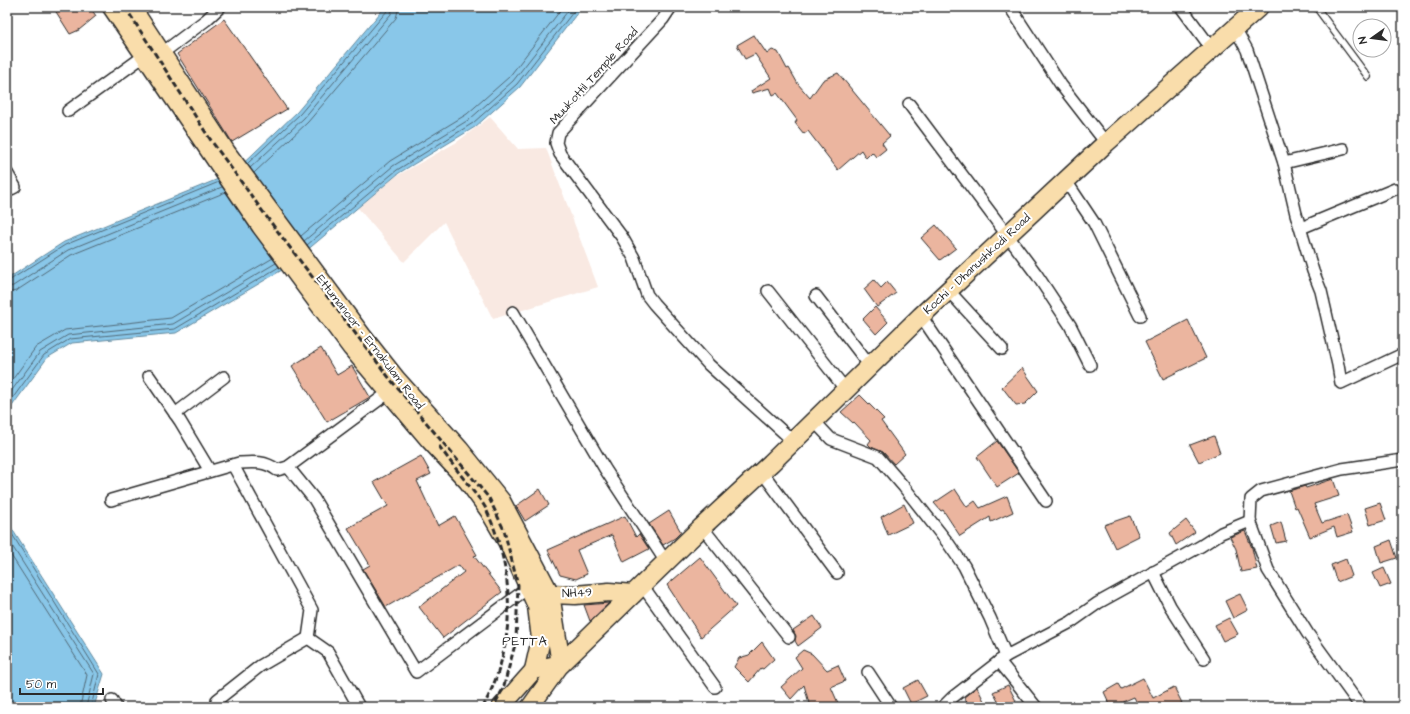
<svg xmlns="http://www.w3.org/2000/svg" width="1410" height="714" viewBox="0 0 1410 714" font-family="'Architects Daughter',sans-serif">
<rect width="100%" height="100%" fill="#fff"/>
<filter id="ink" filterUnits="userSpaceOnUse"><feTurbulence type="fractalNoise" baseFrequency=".025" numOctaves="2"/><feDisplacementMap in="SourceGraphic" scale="8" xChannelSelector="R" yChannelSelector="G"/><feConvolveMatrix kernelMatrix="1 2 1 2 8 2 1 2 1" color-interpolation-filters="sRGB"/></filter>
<g filter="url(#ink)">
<path fill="#f9e9e2" d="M490,117L518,149L546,148L598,287L493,319L444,222L404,262L358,208L395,177L457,142Z"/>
<g fill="#89c7e9" stroke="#63899d">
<path d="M385,7H582L520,87L475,127L399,173L287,267L176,333L72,343L47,358L7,413V279L64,242L233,173L297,112Z"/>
<path d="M7,510L12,529L104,674L94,707H7Z"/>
</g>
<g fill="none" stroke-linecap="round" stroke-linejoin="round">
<g stroke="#516977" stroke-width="1">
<path d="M247,164L300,114L387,11L388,7"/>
<path d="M250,168L304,118L391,14L393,7"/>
<path d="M254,173L308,122L396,18L399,7"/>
<path d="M301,236L390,161L467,114L509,77L563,7"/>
<path d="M304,241L393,166L470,119L513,81L571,7"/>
<path d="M307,245L397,170L473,123L517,84L577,7"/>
<path d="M7,282L65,245L219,182"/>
<path d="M7,287L13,286L68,250L222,187"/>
<path d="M7,293L16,291L71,255L226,192"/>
<path d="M7,387L36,347L65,330L171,318L273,258"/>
<path d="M7,397L40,352L68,335L173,324L276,263"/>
<path d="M7,406L44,355L70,339L175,329L279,267"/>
<path d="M7,526L99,674L91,707"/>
<path d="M7,538L94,674L86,707"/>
<path d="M7,549L87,675L80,707"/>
</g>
</g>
<g fill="#ebb59f" stroke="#2b2b2b">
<path d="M53,7H90L96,16L79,30L70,34Z"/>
<path d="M224,19L287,109L232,142L177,54Z"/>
<path d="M754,35L767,54L772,50L778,52L787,69L789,68L798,84L810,98L823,80L838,73L890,136L882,143L886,149L876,157L872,152L866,158L861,150L838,170L808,131L804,134L795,123L797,120L777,93L773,95L770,88L752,93L751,91L771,78L755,54L745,59L737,45Z"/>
<path d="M936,225L956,248L940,260L921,238Z"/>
<path d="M874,280L881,288L887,282L896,293L877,307L864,289Z"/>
<path d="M875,307L888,322L876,334L863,319Z"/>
<path d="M1188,320L1206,358L1163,379L1145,342Z"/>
<path d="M321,348L337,375L352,366L370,397L327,422L292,366Z"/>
<path d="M1022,368L1038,391L1025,404L1016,405L1002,387Z"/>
<path d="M860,395L884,419L881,421L905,454L894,464L883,452L871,447L868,444L871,440L854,422L853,423L841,412Z"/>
<path d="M1214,436L1220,453L1199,462L1190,445Z"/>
<path d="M997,441L1019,473L997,487L977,457Z"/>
<path d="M421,456L431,474L417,481L438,526L455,516L477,555L474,556L502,592L443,638L419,607L464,572L459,565L386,607L363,569L370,565L348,528L388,506L374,482Z"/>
<path d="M1333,479L1339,496L1314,504L1322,523L1347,515L1353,532L1337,537L1334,527L1310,537L1297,507L1295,508L1289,491L1305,486L1306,488Z"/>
<path d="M540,489L549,505L525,521L516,506Z"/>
<path d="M955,489L967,507L975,501L980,508L1007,496L1013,512L991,522L990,517L960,536L943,510L941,511L934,503Z"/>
<path d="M1380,503L1386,520L1370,525L1365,508Z"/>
<path d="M904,504L913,523L888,535L881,517Z"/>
<path d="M669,511L681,532L675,538L663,545L649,524Z"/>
<path d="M625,516L636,537L639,534L649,549L624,562L612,535L577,550L587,574L576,579L560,575L548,550Z"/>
<path d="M1130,516L1139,536L1115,548L1104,525Z"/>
<path d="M1186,520L1195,532L1176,545L1170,533Z"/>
<path d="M1281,522L1286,541L1276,543L1271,526Z"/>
<path d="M1245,531L1252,548L1257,569L1241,572L1236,549L1230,537Z"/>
<path d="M1391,540L1397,558L1381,563L1376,546Z"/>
<path d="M700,557L736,606L701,637L667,585Z"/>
<path d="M1346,559L1352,576L1337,582L1331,565Z"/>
<path d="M1384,568L1391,584L1380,588L1373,573Z"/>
<path d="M1240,594L1248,610L1233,618L1225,601Z"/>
<path d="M609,603L590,621L584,605Z"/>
<path d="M814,616L822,628L798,646L795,641L796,636L793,630Z"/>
<path d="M1229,618L1238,634L1223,641L1215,625Z"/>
<path d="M762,642L774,659L763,669L761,668L749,682L734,667L739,658L749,655Z"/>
<path d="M803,650L812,654L827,670L838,665L845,681L831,687L838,703L830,707H810L804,685L791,699L781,687L802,668L795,657Z"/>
<path d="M1143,678L1153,698L1174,687L1182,703L1175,707H1134L1138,705L1134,697L1111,707L1104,692L1118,684L1121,689Z"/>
<path d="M918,680L927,696L911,704L903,688Z"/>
<path d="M1008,685L1016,701L1001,707L993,692Z"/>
<path d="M977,687L985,703L978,707H969L964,697Z"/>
</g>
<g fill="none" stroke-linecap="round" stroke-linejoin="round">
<g stroke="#2b2b2b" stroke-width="8">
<path id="service" d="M1316,7L1368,77"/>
</g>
<g stroke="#2b2b2b" stroke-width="14">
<g id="minor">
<path d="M671,7L663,19L558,133L556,143L560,154L622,237L634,258L647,295L654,304L709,365L793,441"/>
<path d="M1010,7L1061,85L1106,143"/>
<path d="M1181,7L1212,49"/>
<path d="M1235,28L1247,50L1284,163L1296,214L1313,271L1321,291L1338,365L1341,383L1403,354"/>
<path d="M161,54L206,20L220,7"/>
<path d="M909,104L1037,275L1070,325L1090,365"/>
<path d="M68,111L144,56"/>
<path d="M1284,163L1343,149"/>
<path d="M7,173L15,187L7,191"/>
<path d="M1066,181L1094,223L1140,316"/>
<path d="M1301,228L1395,189"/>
<path d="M948,290L1002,349"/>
<path d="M768,291L846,390"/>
<path d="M816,296L870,366"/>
<path d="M513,312L605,469L666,562"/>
<path d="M921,316L1046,501"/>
<path d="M149,376L180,421L210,471"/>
<path d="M175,414L224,377"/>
<path d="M814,421L831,439L878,457L904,487L948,543L964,566L990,618L1006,656L1071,622L1098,603L1201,546L1221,533L1250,521L1268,570L1308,634L1361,707"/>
<path d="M233,465L312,610L308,638L328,652L359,707"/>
<path d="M288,467L314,499L416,672L529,587"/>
<path d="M762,472L837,573"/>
<path d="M111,500L239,463C254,462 265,461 277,470L288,467L388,393"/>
<path d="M1250,521L1251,499L1261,491L1342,469L1403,460"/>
<path d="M702,527L789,637"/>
<path d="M1153,572L1170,606L1204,659"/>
<path d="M642,585L715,687"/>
<path d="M999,661L1036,707"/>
<path d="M868,672L891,707"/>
<path d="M112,700L116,707"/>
<path d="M217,700L260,666L308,638"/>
<path d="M943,707L953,697L1006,656"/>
</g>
</g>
<g stroke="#2b2b2b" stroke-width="20">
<g id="primary">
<path d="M501,707L534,670"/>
<path d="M530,707L561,664"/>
</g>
</g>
<g stroke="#2b2b2b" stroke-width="21">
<g id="trunk">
<path d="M112,7L261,226L352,348L429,439L468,481L489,510L511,548L537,606L541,639L534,670L561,664L702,527L771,463L921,316L1106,143L1259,7"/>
<path d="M131,7L226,152L362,336L396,379L459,449L501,501L550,594L561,664"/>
<path d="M539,598L550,594L575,595L609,592L633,594"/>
</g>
</g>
<use href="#service" stroke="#fff" stroke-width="5.5"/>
<use href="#minor" stroke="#fff" stroke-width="11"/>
<use href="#primary" stroke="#f9ddab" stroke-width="17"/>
<use href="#trunk" stroke="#f9ddab" stroke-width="18"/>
<g stroke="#2b2b2b" stroke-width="3" stroke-dasharray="6 3" stroke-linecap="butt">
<path d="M125,7L210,139L269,220L390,379L489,498L504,530L518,585L516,641L503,689L493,707"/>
<path d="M439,446C449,460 460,474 470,487C475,494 481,500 485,507C516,572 517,644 483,707"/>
</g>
</g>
</g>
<g text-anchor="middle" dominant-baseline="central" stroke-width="4" stroke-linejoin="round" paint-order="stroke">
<g font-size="12" fill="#2b2b2b" stroke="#fff">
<text transform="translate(594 76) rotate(-48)">Muukottil Temple Road</text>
<text transform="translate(977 264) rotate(-43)">Kochi - Dhanushkodi Road</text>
<text transform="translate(370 342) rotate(52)">Ettumanoor - Ernakulam Road</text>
<text transform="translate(577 593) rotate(-3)">NH49</text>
</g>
<g font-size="13" letter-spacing="1" fill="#2b2b2b" stroke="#fff">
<text x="525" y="641">PETTA</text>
</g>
</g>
<rect width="1410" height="714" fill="none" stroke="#fff" stroke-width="24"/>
<rect x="12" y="12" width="1386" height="690" fill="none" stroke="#2b2b2b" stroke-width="1.5" filter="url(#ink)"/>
<g transform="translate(1372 38) rotate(256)"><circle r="19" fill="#ffffff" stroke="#aaaaaa"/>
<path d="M0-3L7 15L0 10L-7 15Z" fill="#2b2b2b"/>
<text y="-6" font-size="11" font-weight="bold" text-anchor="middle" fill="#2b2b2b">N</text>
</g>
<path d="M20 688v6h83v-6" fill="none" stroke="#2b2b2b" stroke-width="2"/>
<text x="26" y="688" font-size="12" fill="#2b2b2b" stroke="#ffffff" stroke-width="3" paint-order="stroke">50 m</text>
</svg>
